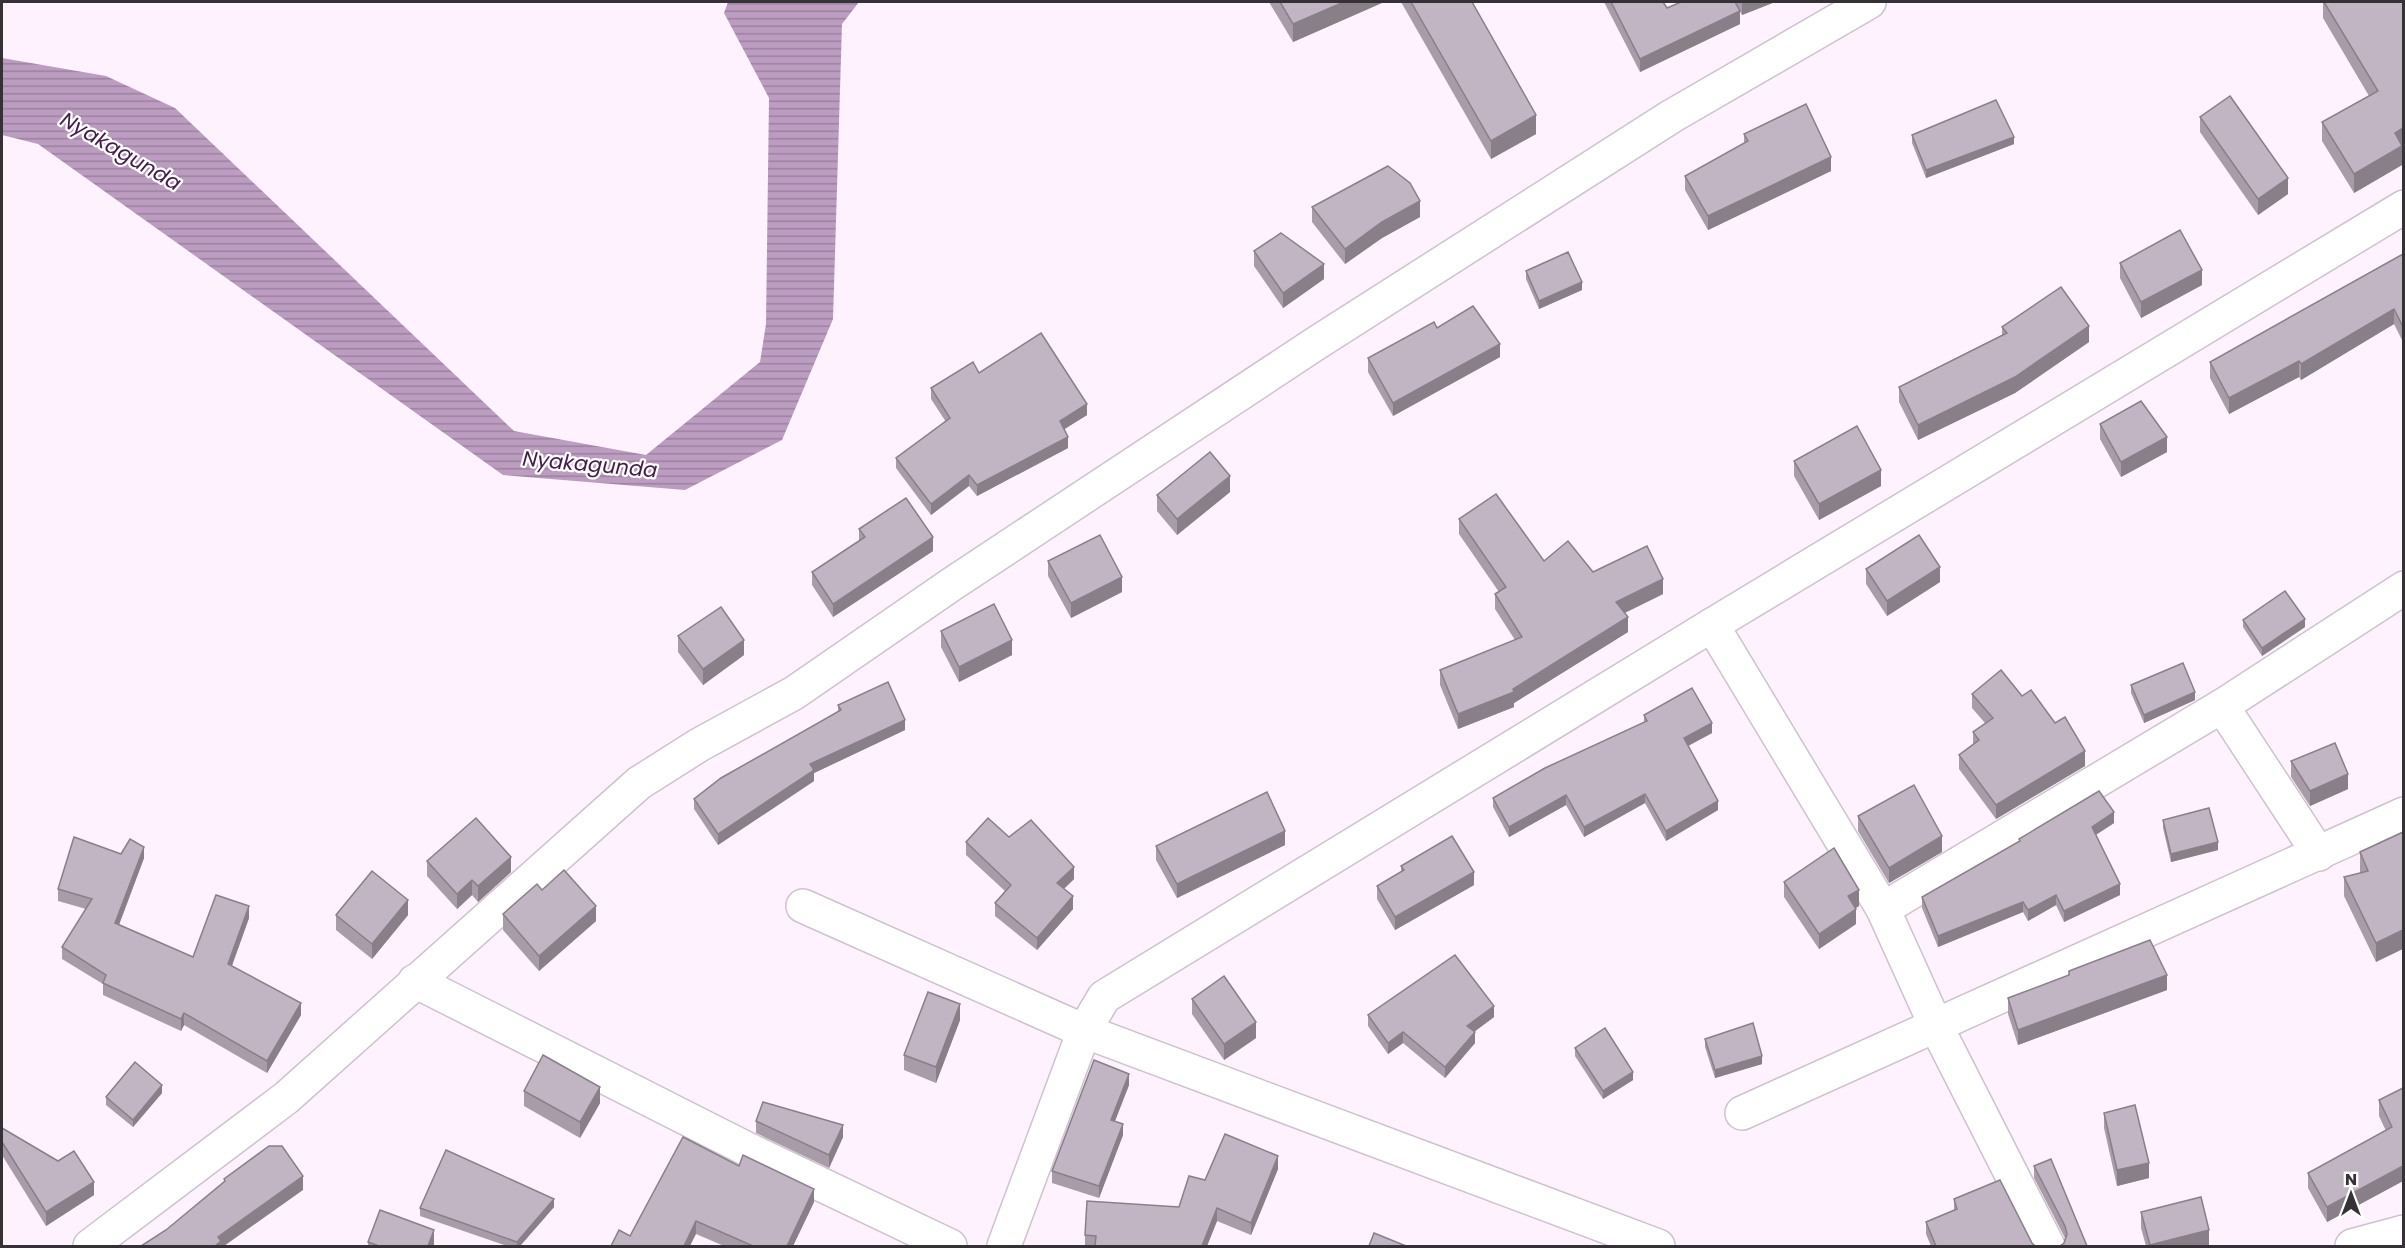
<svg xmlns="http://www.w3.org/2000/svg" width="2405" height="1248" viewBox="0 0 2405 1248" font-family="Poppins,sans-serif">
<defs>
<pattern id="water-rules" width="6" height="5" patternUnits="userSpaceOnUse" patternTransform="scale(1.5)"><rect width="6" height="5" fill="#bc9dc1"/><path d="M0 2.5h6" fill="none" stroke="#9a819e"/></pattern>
</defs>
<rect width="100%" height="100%" fill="#fdf2fe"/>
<path fill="url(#water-rules)" d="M728,2H859L842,24L833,319L782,440L685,490L503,475L38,144L2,135V58L106,76L175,108L514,431L646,455L760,362L766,324L769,98L724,13Z"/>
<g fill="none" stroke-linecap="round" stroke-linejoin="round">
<g stroke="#cfc2d0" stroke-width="36">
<g id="minor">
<path d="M1712,625L1883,909L2222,706L2404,588"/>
<path d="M2222,706L2319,854"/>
<path d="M803,906L1084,1031L1658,1246"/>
<path d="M1883,909L1936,1026L2048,1246"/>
<path d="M415,981L749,1150L950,1246"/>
<path d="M1742,1113L2404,814"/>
<path d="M90,1246L286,1098L639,783L699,745L794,693L952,584L1315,344L1672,116L1869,2"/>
<path d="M1004,1246L1084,1031L1104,997L1712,625L2404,207"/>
<path d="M2352,1246L2404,1232"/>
</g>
</g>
<use href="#minor" stroke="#fff" stroke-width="33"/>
</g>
<g fill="#a79ca8">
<path d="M1269,2H1384L1293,42Z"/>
<path d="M1401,2H1472L1536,134L1491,159Z"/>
<path d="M1604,2H1663L1667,8L1740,24L1640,72Z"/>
<path d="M1735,2H1775L1742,15Z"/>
<path d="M2323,2H2403L2402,165L2354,193L2322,141V122L2369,96L2323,18Z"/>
<path d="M2200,117L2288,194L2258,215L2200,132Z"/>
<path d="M1744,134L1831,171L1708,230L1685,190V176L1744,143Z"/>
<path d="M1912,135L2014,144L1926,178L1912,143Z"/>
<path d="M1312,207L1420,217L1382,238L1345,264L1312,222Z"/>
<path d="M1254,251L1324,279L1283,308L1254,266Z"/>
<path d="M2403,254V342L2394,324L2301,380L2299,377L2229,414L2210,378V362Z"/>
<path d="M2120,263L2202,285L2141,318L2120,278Z"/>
<path d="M1526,271L1582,290L1539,309L1526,279Z"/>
<path d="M2002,327L2089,342L2015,393L1918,440L1899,402V387L2002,335Z"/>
<path d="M1437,328L1500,357L1393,416L1368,372V358Z"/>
<path d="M931,388L1087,415L1064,429L1068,448L977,496L969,486L931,515L896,468V458L946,422L931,399Z"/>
<path d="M2100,424L2167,452L2121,477L2100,439Z"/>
<path d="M1794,461L1881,486L1819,520L1794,476Z"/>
<path d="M1230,492L1177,535L1157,511V495Z"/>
<path d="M1459,519L1544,561L1593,572L1663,594L1625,613L1628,632L1514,703V707L1458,729L1440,685V670L1515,640L1495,609V594L1499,592L1459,534Z"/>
<path d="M859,529L933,551L833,617L812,585V572L859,541Z"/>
<path d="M1048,561L1122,592L1071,618L1048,576Z"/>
<path d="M1866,569L1940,582L1887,616L1866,584Z"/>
<path d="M2243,620L2305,627L2262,656L2243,627Z"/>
<path d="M941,631L1012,655L959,682L941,647Z"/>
<path d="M678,636L744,655L703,685L678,652Z"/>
<path d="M2131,685L2195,700L2144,723L2131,693Z"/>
<path d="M1972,694L2022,696L2085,766L1996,819L1959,769V755L1973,745V732L1985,723L1972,708Z"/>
<path d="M838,705L905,730L814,773V781L718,845L694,809V799L838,711Z"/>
<path d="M1644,715L1712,733L1688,746L1718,810L1666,841L1645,803L1584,837L1566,805L1509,837L1493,807V798L1644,722Z"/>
<path d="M2291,761L2348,789L2310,806L2291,777Z"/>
<path d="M1858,816L1942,852L1889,883L1858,831Z"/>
<path d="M2163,820L2218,850L2171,862L2163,828Z"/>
<path d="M2114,823L2096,835L2120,895L2064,922L2056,905L2028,921L2023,912L1938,947L1922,908V897L2019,841V839Z"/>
<path d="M2403,832L2376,962L2344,896V877L2360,873V852Z"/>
<path d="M1009,837L1074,879L1064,889L1073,909L1037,950L995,916V903L1005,891L966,855V842Z"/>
<path d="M1285,845L1177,898L1156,860V846Z"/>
<path d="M121,854L144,858L119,925L193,957L249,918L232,966L301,1015L267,1073L184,1025L181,1031L103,995V984L62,959V947L86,909L58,901V889Z"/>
<path d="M427,861L511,872L478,902L472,895L457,909L427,876Z"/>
<path d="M1401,866L1474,885L1395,930L1377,899V886L1401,872Z"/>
<path d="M1784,882L1859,906L1856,908V924L1819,949L1784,897Z"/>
<path d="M542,890L596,921L539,971L503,930V914Z"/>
<path d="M336,915H408L372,959L336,930Z"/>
<path d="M2167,990L2018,1045L2008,1014V998Z"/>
<path d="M1192,999L1256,1038L1224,1060L1192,1014Z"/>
<path d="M1368,1015L1494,1017L1474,1032L1475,1043L1445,1078L1403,1043L1388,1054L1368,1026Z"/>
<path d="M960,1020L936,1083L904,1070V1055Z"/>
<path d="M1705,1039L1762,1064L1715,1078L1705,1047Z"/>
<path d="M1575,1048L1633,1080L1603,1099L1575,1056Z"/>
<path d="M1129,1085L1115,1121L1123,1135L1099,1198L1052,1183V1171Z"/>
<path d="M2403,1088V1181L2327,1222L2308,1188V1173L2386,1131L2379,1116V1100Z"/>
<path d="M524,1091L600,1103L580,1138L524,1106Z"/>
<path d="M162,1093L133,1127L106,1105V1097Z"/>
<path d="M2104,1113L2149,1178L2117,1186L2104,1128Z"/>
<path d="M756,1121L843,1137L829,1168L756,1133Z"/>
<path d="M2,1128L94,1195L46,1226L2,1155Z"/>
<path d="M739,1166L814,1202L793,1246H724L696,1234L630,1236Z"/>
<path d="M2034,1166L2087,1246L2064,1243L2065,1238L2034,1178Z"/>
<path d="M1278,1169L1251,1235L1217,1221L1207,1246H1085V1235L1179,1207L1205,1180Z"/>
<path d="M1954,1199L2032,1243L2035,1246H1931L1926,1234V1222L1954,1210Z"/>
<path d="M554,1207L520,1246H507L420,1216V1208Z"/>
<path d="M2141,1212L2209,1245L2203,1246H2146L2141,1228Z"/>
<path d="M434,1230V1246H368V1242Z"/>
</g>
<g fill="#887f88">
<path d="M1344,2H1384L1293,42V24Z"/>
<path d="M1746,2H1775L1742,15V3Z"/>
<path d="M1740,11V24L1640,72V59Z"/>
<path d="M1536,115V134L1491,159V141Z"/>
<path d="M2403,128L2402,165L2354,193V174L2395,133Z"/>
<path d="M2014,137V144L1926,178V170Z"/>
<path d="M1831,157V171L1708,230V216Z"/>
<path d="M2288,178V194L2258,215V199Z"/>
<path d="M1420,201V217L1382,238L1345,264V249L1382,222Z"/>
<path d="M1324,264V279L1283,308V293Z"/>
<path d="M2202,270V285L2141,318V302Z"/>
<path d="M1582,282V290L1539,309V301Z"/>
<path d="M2394,309V324L2301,380V364Z"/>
<path d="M2089,326V342L2015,393L1918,440V425Z"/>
<path d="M1500,344V357L1393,416V403Z"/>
<path d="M2299,361V377L2229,414V398Z"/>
<path d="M1087,404V415L1060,432V421Z"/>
<path d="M1068,437V448L977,496V485Z"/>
<path d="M2167,437V452L2121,477V462Z"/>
<path d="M1881,470V486L1819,520V504Z"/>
<path d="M969,475V486L931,515V504Z"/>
<path d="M1230,476V492L1177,535V519Z"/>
<path d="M933,537V551L833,617V604Z"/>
<path d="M1940,567V582L1887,616V601Z"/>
<path d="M1122,577V592L1071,618V603Z"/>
<path d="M1663,579V594L1616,617V602Z"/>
<path d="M1628,617V632L1514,703V707L1458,729V714L1513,689Z"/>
<path d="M2305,619V627L2262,656V648Z"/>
<path d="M744,640V655L703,685V669Z"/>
<path d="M1012,640V655L959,682V667Z"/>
<path d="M2195,692V700L2144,723V715Z"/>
<path d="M905,720V730L814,773V781L718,845V834L810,764Z"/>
<path d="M1712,723V733L1684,748V738Z"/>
<path d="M2085,751V766L1996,819V805Z"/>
<path d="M2348,774V789L2310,806V791Z"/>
<path d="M1645,794V803L1584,837V827Z"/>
<path d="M1566,795V805L1509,837V827Z"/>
<path d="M1718,801V810L1666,841V831Z"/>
<path d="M2114,812V823L2092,837V827Z"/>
<path d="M1285,831V845L1177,898V884Z"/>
<path d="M1942,836V852L1889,883V868Z"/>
<path d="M2218,842V850L2171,862V854Z"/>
<path d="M144,847V858L115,935V923Z"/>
<path d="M511,857V872L478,902V886Z"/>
<path d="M1074,867V879L1057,895V883Z"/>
<path d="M1474,872V885L1395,930V917Z"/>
<path d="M472,880V895L457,909V894Z"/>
<path d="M2120,884V895L2064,922V911Z"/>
<path d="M1859,890V906L1848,912V896Z"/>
<path d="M2056,895V905L2028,921V910Z"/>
<path d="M1073,896V909L1037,950V938Z"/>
<path d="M408,900V915L372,959V944Z"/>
<path d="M2023,902V912L1938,947V936Z"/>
<path d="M249,906V918L228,976V964Z"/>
<path d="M596,906V921L539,971V956Z"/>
<path d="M1856,909V924L1819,949V934Z"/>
<path d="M2403,930V949L2376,962V943Z"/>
<path d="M2167,975V990L2018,1045V1030Z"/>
<path d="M301,1003V1015L267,1073V1061Z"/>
<path d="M960,1004V1020L936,1083V1067Z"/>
<path d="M1494,1006V1017L1467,1037V1026Z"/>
<path d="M184,1013V1025L181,1031V1019Z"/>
<path d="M1256,1022V1038L1224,1060V1044Z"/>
<path d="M1403,1032V1043L1388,1054V1043Z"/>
<path d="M1475,1032V1043L1445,1078V1067Z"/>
<path d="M1762,1056V1064L1715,1078V1070Z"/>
<path d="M1633,1072V1080L1603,1099V1091Z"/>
<path d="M1129,1074V1085L1111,1131V1120Z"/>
<path d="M162,1085V1093L133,1127V1120Z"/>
<path d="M600,1087V1103L580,1138V1122Z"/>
<path d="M1123,1124V1135L1099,1198V1186Z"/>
<path d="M843,1125V1137L829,1168V1155Z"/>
<path d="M1278,1156V1169L1251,1235V1223Z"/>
<path d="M2149,1163V1178L2117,1186V1170Z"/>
<path d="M2403,1166V1181L2327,1222V1207Z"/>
<path d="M303,1176V1190L224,1246H215L218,1237Z"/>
<path d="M94,1182V1195L46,1226V1212Z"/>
<path d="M814,1189V1202L793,1246H787Z"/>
<path d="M554,1199V1207L520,1246H517V1242Z"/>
<path d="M1217,1208V1221L1207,1246H1202Z"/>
<path d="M696,1221V1234L690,1246H684Z"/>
<path d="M434,1230V1246H428Z"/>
<path d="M2209,1230V1245L2203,1246H2150V1245Z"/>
</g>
<g fill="#c2b5c3" stroke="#887f88" stroke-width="1.5">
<path d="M1280,2H1344L1293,24Z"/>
<path d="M1411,2H1472L1536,115L1491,141Z"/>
<path d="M1611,2H1663L1667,8L1681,2H1735L1740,11L1640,59Z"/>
<path d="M2324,2H2403V128L2395,133L2402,146L2354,174L2322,122L2378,91Z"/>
<path d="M2230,96L2288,178L2258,199L2200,117Z"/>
<path d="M1996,100L2014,137L1926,170L1912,135Z"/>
<path d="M1806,104L1831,157L1708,216L1685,176L1748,141L1744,134Z"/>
<path d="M1388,166L1410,183L1420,201L1382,222L1345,249L1312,207Z"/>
<path d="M2180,230L2202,270L2141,302L2120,263Z"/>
<path d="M1281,233L1324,264L1283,293L1254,251Z"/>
<path d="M1568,252L1582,282L1539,301L1526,271Z"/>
<path d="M2403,254V327L2394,309L2301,364L2299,361L2229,398L2210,362Z"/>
<path d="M2061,287L2089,326L2015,377L1918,425L1899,387L2007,333L2002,327Z"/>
<path d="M1473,306L1500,344L1393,403L1368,358L1434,322L1437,328Z"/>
<path d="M1041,333L1087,404L1060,421L1068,437L977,485L969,475L931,504L896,458L950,418L931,388L973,362L979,373Z"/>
<path d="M2141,401L2167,437L2121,462L2100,424Z"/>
<path d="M1857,426L1881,470L1819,504L1794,461Z"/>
<path d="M1210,452L1230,476L1177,519L1157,495Z"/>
<path d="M1496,494L1544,561L1568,541L1593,572L1647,546L1663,579L1616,602L1628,617L1513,689L1514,692L1458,714L1440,670L1522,637L1495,594L1506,587L1459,519Z"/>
<path d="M906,498L933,537L833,604L812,572L865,537L859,529Z"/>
<path d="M1100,535L1122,577L1071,603L1048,561Z"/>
<path d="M1919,535L1940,567L1887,601L1866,569Z"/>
<path d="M2285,591L2305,619L2262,648L2243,620Z"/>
<path d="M994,604L1012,640L959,667L941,631Z"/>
<path d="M721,607L744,640L703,669L678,636Z"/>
<path d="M2183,663L2195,692L2144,715L2131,685Z"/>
<path d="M2001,670L2022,696L2031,690L2055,723L2065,717L2085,751L1996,805L1959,755L1979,740L1973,732L1993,718L1972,694Z"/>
<path d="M888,682L905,720L810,764L814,770L718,834L694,799L721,778L841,710L838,705Z"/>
<path d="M1692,688L1712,723L1684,738L1718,801L1666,831L1645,794L1584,827L1566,795L1509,827L1493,798L1545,768L1647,721L1644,715Z"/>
<path d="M2335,743L2348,774L2310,791L2291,761Z"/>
<path d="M1914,785L1942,836L1889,868L1858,816Z"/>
<path d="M2099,791L2114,812L2092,827L2120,884L2064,911L2056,895L2028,910L2023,902L1938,936L1922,897L2020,841L2019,839Z"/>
<path d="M1267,792L1285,831L1177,884L1156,846Z"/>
<path d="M2209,808L2218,842L2171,854L2163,820Z"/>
<path d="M476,818L511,857L478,886L472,880L457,894L427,861Z"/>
<path d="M988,818L1009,837L1031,820L1074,867L1057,883L1073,896L1037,938L995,903L1011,885L966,842Z"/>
<path d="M2403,832V930L2376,943L2344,877L2368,871L2360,852Z"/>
<path d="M1452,836L1474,872L1395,917L1377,886L1404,870L1401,866Z"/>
<path d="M74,837L121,854L130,839L144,847L115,923L193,957L216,895L249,906L228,964L301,1003L267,1061L184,1013L181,1019L103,983L106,975L62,947L92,899L58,889Z"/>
<path d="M1834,848L1859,890L1848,896L1856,909L1819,934L1784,882Z"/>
<path d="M564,870L596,906L539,956L503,914L537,884L542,890Z"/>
<path d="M372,871L408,900L372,944L336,915Z"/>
<path d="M2150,940L2167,975L2018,1030L2008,998L2069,975V971Z"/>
<path d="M1455,955L1494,1006L1467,1026L1475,1032L1445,1067L1403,1032L1388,1043L1368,1015Z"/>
<path d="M1224,976L1256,1022L1224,1044L1192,999Z"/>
<path d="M928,992L960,1004L936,1067L904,1055Z"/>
<path d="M1753,1023L1762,1056L1715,1070L1705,1039Z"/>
<path d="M1605,1028L1633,1072L1603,1091L1575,1048Z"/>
<path d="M543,1055L600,1087L580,1122L524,1091Z"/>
<path d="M1094,1060L1129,1074L1111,1120L1123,1124L1099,1186L1052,1171Z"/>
<path d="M135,1062L162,1085L133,1120L106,1097Z"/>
<path d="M2403,1088V1166L2327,1207L2308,1173L2392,1127L2379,1100Z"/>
<path d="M763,1102L843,1125L829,1155L756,1121Z"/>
<path d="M2135,1105L2149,1163L2117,1170L2104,1113Z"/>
<path d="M2,1128L58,1161L74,1151L94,1182L46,1212L2,1142Z"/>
<path d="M1225,1134L1278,1156L1251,1223L1217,1208L1202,1246H1095L1096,1236L1085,1235L1087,1201L1179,1207L1189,1176L1205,1180Z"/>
<path d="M683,1137L739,1166L743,1155L814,1189L787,1246H753L696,1221L684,1246H611L619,1230L630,1236Z"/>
<path d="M269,1146H282L303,1176L218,1237L221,1241L215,1246H141L166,1230L225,1181L224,1179Z"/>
<path d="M446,1150L554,1199L517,1242L420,1208Z"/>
<path d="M2051,1159L2087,1246H2060L2064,1243L2067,1234L2065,1226L2034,1166Z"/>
<path d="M2000,1180L2032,1243L2035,1246H1936L1926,1222L1957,1209L1954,1199Z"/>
<path d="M2201,1197L2209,1230L2150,1245L2141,1212Z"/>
<path d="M380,1210L434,1230L428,1246H379L368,1242Z"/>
<path d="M1374,1233L1406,1246H1369Z"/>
</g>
<g text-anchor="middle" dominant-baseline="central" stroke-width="4.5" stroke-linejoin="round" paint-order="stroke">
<g font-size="21" font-style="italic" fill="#441c4a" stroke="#fff">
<text transform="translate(121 151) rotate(30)">Nyakagunda</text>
<text transform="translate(590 464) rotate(5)">Nyakagunda</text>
</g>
</g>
<rect width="2405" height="1248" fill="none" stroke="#363137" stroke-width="6"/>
<g transform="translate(2351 1194)" stroke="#ffffff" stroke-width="4.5" paint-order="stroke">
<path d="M0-4.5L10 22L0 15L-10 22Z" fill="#363137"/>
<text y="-9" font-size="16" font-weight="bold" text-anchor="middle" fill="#363137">N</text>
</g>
</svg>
